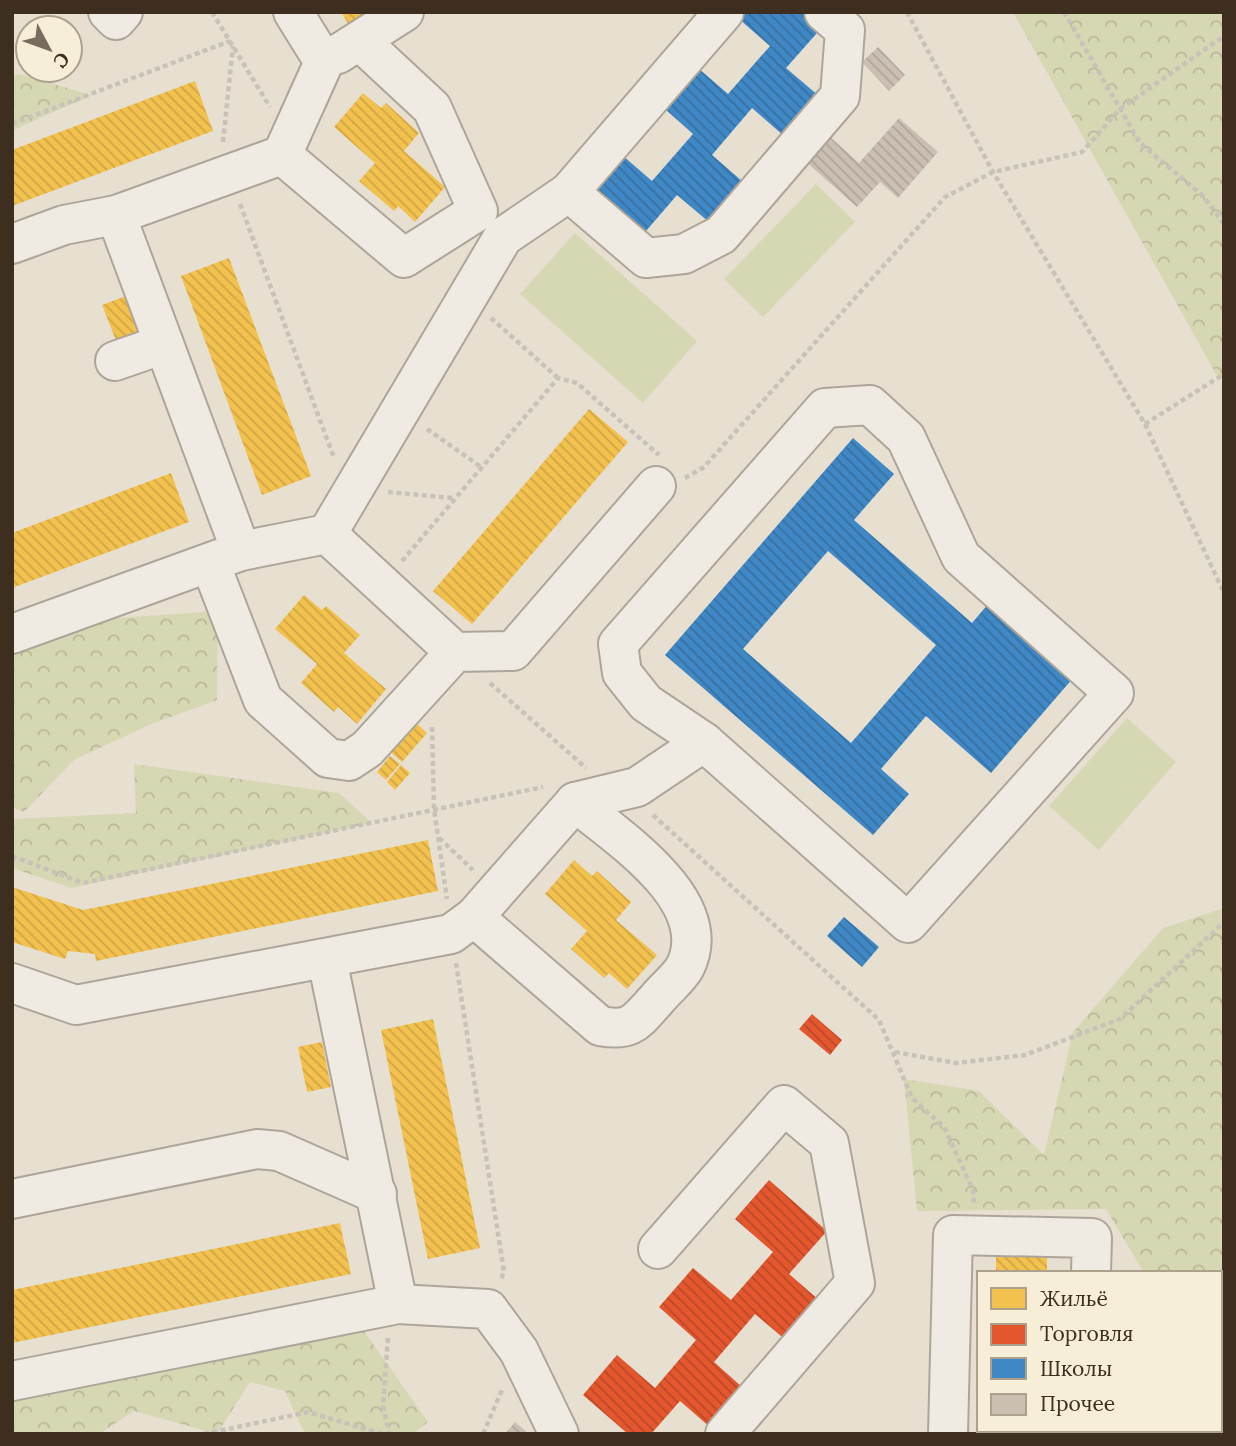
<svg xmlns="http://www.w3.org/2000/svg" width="1236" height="1446" viewBox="0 0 1236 1446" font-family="Lora,serif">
<defs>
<pattern id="forest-crowns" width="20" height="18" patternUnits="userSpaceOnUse" patternTransform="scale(1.75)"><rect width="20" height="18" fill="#d6d7b3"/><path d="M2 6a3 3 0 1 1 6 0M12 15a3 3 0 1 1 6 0" fill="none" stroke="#b9b99a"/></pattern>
<pattern id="homes-back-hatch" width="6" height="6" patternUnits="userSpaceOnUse" patternTransform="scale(1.75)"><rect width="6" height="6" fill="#f2c14e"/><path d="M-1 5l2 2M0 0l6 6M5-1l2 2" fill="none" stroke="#d0a644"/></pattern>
<pattern id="shops-back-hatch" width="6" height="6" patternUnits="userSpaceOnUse" patternTransform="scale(1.75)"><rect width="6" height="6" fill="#e4572e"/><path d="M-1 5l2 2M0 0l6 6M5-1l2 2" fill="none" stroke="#ba4827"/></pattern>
<pattern id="schools-back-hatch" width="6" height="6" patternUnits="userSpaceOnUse" patternTransform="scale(1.75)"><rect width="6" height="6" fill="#3f88c5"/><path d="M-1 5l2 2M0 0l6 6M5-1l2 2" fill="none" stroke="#3670a0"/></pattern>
<pattern id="building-back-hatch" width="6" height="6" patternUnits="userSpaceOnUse" patternTransform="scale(1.75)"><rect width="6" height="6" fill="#cbbfb2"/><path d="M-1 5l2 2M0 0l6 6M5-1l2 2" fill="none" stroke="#afa499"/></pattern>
</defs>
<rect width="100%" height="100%" fill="#e7e0d1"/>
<g fill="#d6d7b3">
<path d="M816,184L855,222L763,317L724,279Z"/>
<path d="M575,233L697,341L643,403L520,294Z"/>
<path d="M1127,718L1176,762L1099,850L1049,806Z"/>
</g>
<g fill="url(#forest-crowns)">
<path d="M1013,12H1224V377L1216,374Z"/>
<path d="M19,74L91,95L12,131V76Z"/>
<path d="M218,611L217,700L149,725L74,760L24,812L12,807V652L91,620Z"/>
<path d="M134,764L339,793L372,823L71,888L12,868V819L136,813Z"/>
<path d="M1224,908V1289H1220V1273H1144L1106,1209L917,1211L904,1079L979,1091L1044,1155L1073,1032L1163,928Z"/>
<path d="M362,1328L428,1422L413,1434H305L285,1391L250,1382L217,1434L134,1411L99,1434H12V1397Z"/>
</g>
<g fill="url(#homes-back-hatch)">
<path d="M341,12H384L353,32Z"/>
<path d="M195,81L213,131L12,206V150Z"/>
<path d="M363,93L381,108L386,103L419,133L404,151L445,187L415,222L398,206L394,211L359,181L375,163L334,127Z"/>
<path d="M229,258L311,476L262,495L181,276Z"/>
<path d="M126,296L142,339L119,348L102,305Z"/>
<path d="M589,409L628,442L472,624L433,591Z"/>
<path d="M171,473L189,522L12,588V533Z"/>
<path d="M304,595L322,610L326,606L360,635L344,653L386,689L357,724L338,707L334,712L301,683L317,664L275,629Z"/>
<path d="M413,720L427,733L402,762L387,749Z"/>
<path d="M390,756L400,764L386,780L377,772Z"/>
<path d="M401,765L410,773L395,790L387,782Z"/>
<path d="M428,840L438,891L96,961L95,954L68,951L65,959L12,942V887L83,910Z"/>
<path d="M574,860L592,876L597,871L631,902L616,920L657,955L627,989L609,973L604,978L571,949L587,931L545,894Z"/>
<path d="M433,1019L480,1248L428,1259L381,1030Z"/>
<path d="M322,1042L331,1087L307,1092L298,1047Z"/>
<path d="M340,1223L351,1274L12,1343V1290Z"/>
<path d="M996,1252L1047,1253V1273H996Z"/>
<rect x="1220" y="1367" width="4" height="51"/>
</g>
<g fill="url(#shops-back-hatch)">
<path d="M812,1014L842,1040L830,1055L799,1029Z"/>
<path d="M769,1180L827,1231L789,1274L827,1307L793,1346L755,1314L714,1362L751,1395L718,1434L680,1401L651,1434H628L583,1395L617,1355L655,1388L696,1340L659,1307L693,1268L731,1300L773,1252L735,1219Z"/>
</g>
<g fill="url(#schools-back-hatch)" fill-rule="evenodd">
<path d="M731,12H811L825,24L786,68L826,102L791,142L752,108L712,155L750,188L716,228L677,195L640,238L581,188L615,149L652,181L693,134L656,101L690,61L728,94L770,46Z"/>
<path d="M853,438L894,474L854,520L972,623L989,603L1074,677L991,773L926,716L881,769L909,794L873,835L665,655ZM828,551L936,645L851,743L743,649Z"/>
<path d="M844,917L879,947L862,967L827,936Z"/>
</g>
<g fill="url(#building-back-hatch)">
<path d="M878,47L905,75L889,91L862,62Z"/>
<path d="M899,118L938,152L898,198L880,182L857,207L805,161L828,135L859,163Z"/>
<path d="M515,1422L529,1434H505Z"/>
</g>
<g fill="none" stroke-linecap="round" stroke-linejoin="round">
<g stroke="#ada599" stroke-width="42">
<g id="minor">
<path d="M108,12L116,20L123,12"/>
<path d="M338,54L404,12"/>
<path d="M282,155L404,258L478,211L432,108L361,42"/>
<path d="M569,192L646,258L684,254L721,235L840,96L845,30L824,12"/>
<path d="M116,215L241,551"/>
<path d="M12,244L64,225L116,215L282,155L324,62L293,12"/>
<path d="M115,361L164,344"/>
<path d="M870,405L906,438L961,557L1114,693L908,923L704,742L646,703L622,673L618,644L825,408Z"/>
<path d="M327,534L503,237L569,192L724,12"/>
<path d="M210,563L263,700L328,758L349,761L367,749L455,652L513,651L656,486"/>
<path d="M12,634L241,551L327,534L455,652"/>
<path d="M474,917L600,1026C632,1032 636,1022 657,999C665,989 679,978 685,967C718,901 617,837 575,802"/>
<path d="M12,983L76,1005L451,934L474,917L575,802L637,787L704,742"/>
<path d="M12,1199L257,1149L279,1151L377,1194"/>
<path d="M658,1249L784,1105L829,1143L855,1283L725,1434"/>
<path d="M398,1304L488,1309L519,1351L559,1434"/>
<path d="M12,1381L398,1304L327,959"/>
<path d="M948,1434L953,1235L1092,1238L1091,1273"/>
</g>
</g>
<g stroke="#c8c2b9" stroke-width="4.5" stroke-dasharray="5 3.5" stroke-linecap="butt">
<path d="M212,12L270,107"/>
<path d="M907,12L993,172L1145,424L1224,593"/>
<path d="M1064,12L1140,143L1203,196L1224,224"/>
<path d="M12,124L230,41"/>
<path d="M223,142L233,46"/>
<path d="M240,204L334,458"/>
<path d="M491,318L558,378"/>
<path d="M1145,424L1224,374"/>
<path d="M427,429L481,467"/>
<path d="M685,478L704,467L945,197L993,172L1082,152L1120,109L1224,36"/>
<path d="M388,492L453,498"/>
<path d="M402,561L558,378L577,383L659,455"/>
<path d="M490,683L586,768"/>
<path d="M432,727L434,809L447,899"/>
<path d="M653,815L879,1020L912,1098L944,1127L973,1190L974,1204"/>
<path d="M439,838L473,870"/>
<path d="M12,856L83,883L543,787"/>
<path d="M456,963L504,1272L501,1279"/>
<path d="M895,1052L956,1063L1025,1055L1120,1019L1224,922"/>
<path d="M1220,1321L1224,1322"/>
<path d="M388,1338L383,1406L389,1434"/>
<path d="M204,1434L308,1412L382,1434"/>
<path d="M483,1434L502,1390"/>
</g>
<use href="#minor" stroke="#efebe3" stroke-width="38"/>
</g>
<rect width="1236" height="1446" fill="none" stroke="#3d2e20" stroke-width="28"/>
<rect x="977" y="1271" width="245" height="161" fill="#f7eed8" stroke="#ada18e" stroke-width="2"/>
<rect x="991" y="1288" width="35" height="21" fill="#f2c14e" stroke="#ada18e" stroke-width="2"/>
<text x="1040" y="1306" font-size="21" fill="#3d2e20">Жильё</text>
<rect x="991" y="1324" width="35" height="21" fill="#e4572e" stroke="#ada18e" stroke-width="2"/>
<text x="1040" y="1341" font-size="21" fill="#3d2e20">Торговля</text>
<rect x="991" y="1358" width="35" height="21" fill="#3f88c5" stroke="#ada18e" stroke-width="2"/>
<text x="1040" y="1376" font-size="21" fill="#3d2e20">Школы</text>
<rect x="991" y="1394" width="35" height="21" fill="#cbbfb2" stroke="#ada18e" stroke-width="2"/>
<text x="1040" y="1411" font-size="21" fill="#3d2e20">Прочее</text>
<g transform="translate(49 49) rotate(131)"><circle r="33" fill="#f7eed8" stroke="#ada18e" stroke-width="2"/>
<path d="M0-5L12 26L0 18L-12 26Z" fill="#786c5e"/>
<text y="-10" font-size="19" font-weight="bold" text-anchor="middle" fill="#3d2e20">С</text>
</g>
</svg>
